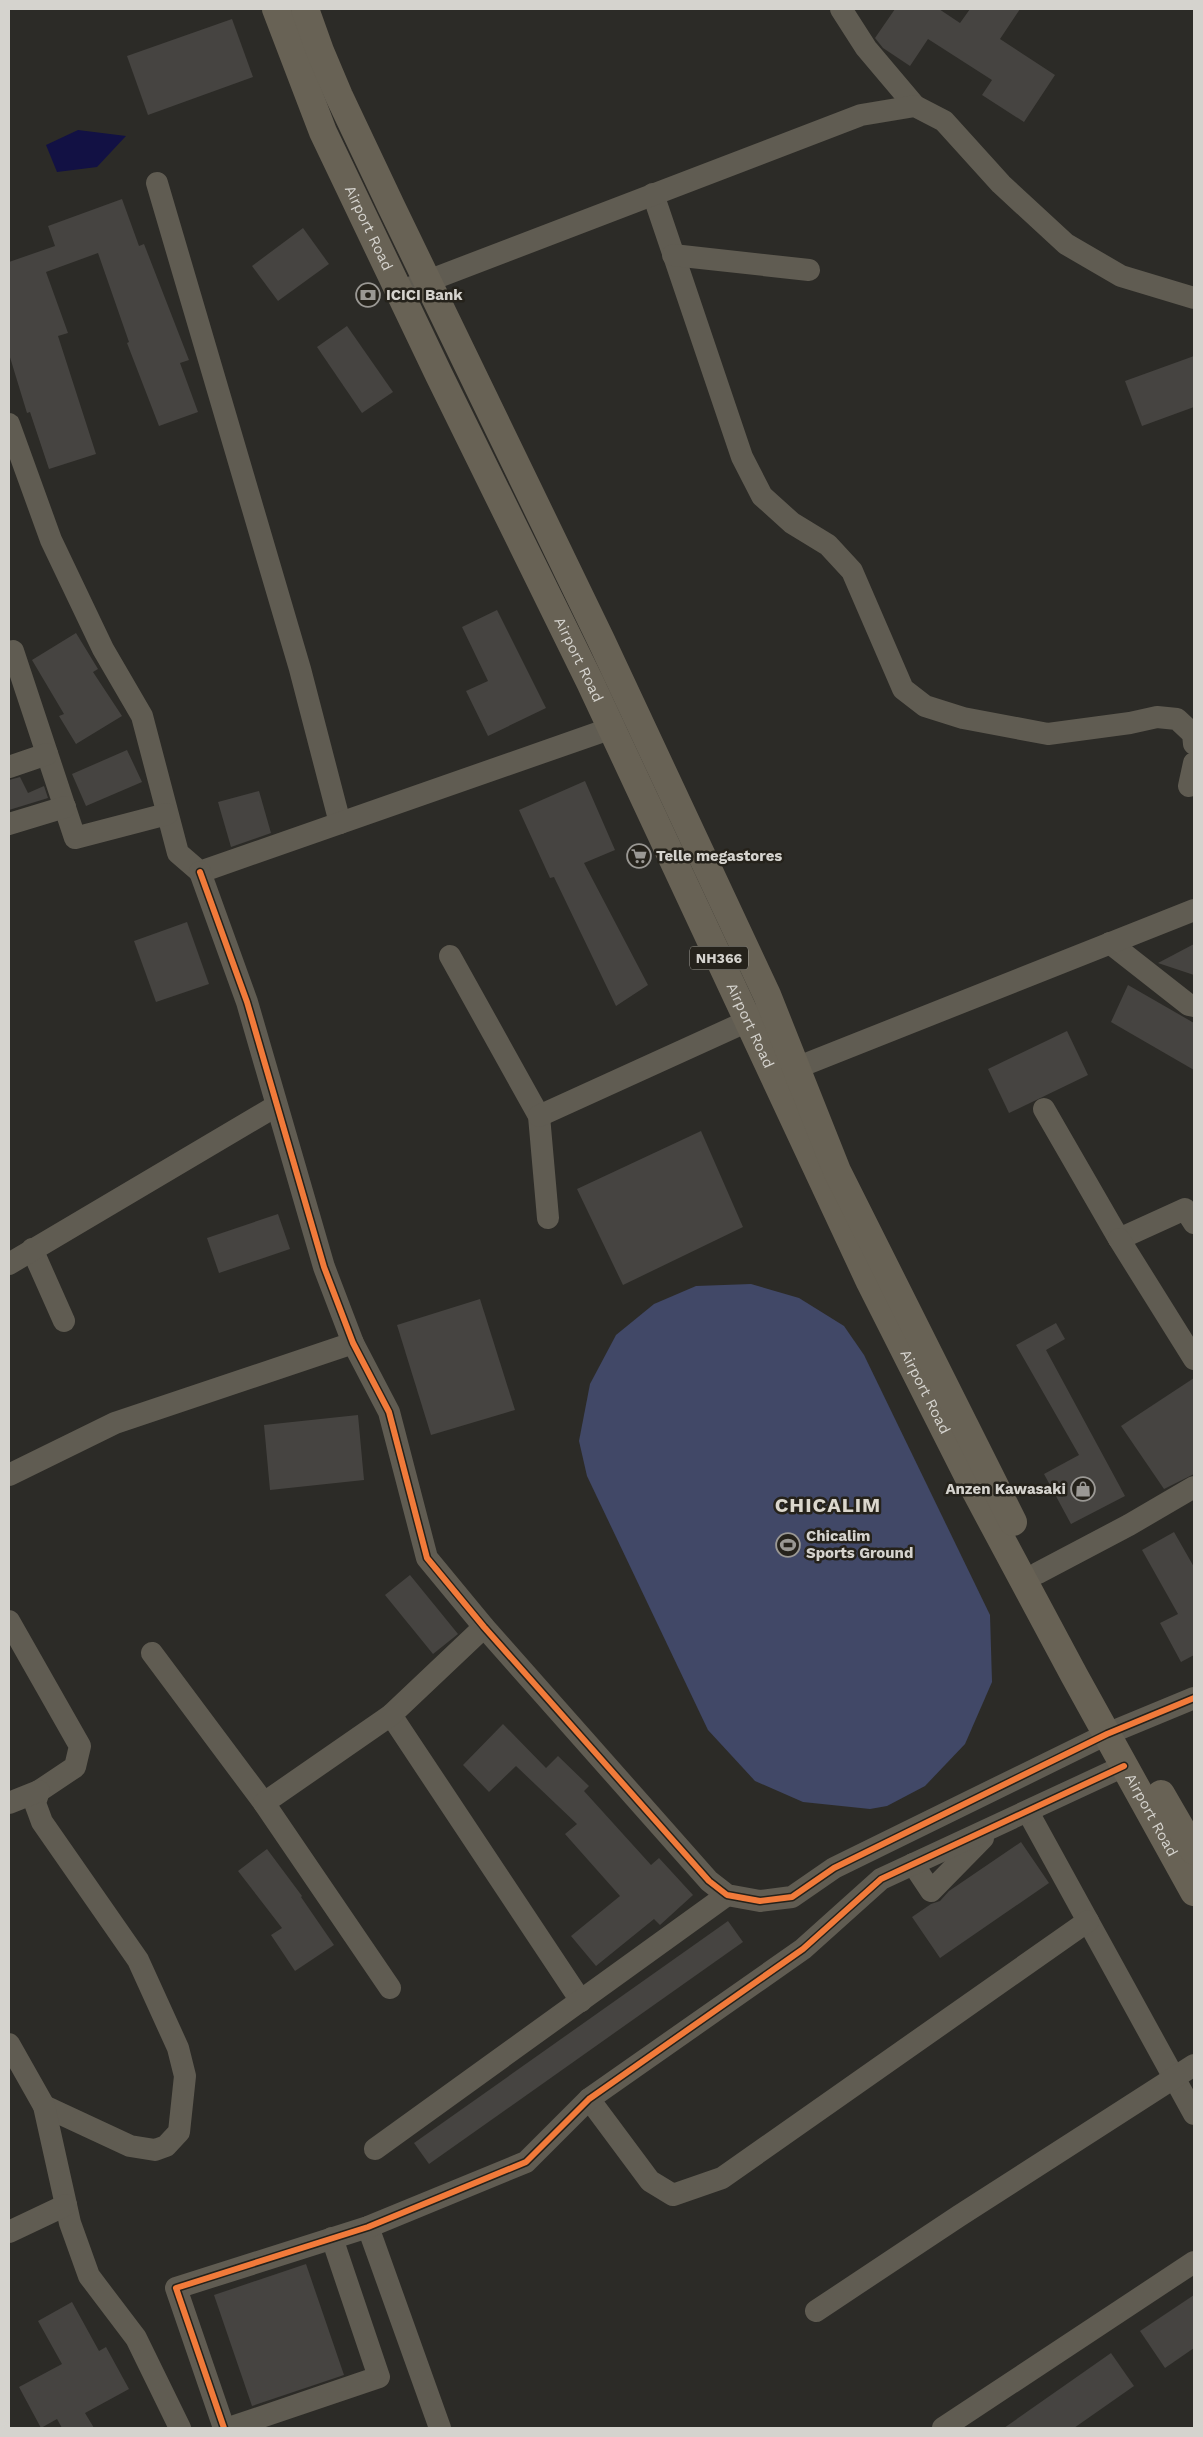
<svg xmlns="http://www.w3.org/2000/svg" width="1203" height="2437" viewBox="0 0 1203 2437" font-family="'Work Sans',sans-serif">
<rect width="100%" height="100%" fill="#2c2b27"/>
<path fill="#414867" d="M751,1284L799,1298L844,1326L864,1355L990,1615L992,1682L965,1744L925,1786L887,1806L870,1809L803,1802L755,1781L708,1730L587,1476L579,1441L590,1384L616,1335L654,1304L696,1286Z"/>
<path fill="#121144" d="M78,130L126,136L97,167L57,172L46,145Z"/>
<g fill="#464441">
<path d="M895,9H939L960,23L970,9H1020L1000,39L1055,75L1024,122L982,95L992,80L928,39L910,66L883,48L875,38Z"/>
<path d="M232,19L253,77L148,115L127,56Z"/>
<path d="M122,199L139,246L144,244L189,360L180,363L198,412L159,426L127,343L129,342L98,253L46,272L68,333L58,336L96,454L49,469L30,412L27,413L9,354V262L55,246L48,226Z"/>
<path d="M303,228L329,264L278,301L252,266Z"/>
<path d="M347,326L393,392L362,413L317,347Z"/>
<path d="M1194,356V407L1142,426L1125,381Z"/>
<path d="M497,610L546,708L488,736L466,691L488,681L462,627Z"/>
<path d="M76,633L98,669L93,672L122,716L76,744L59,716L64,714L32,660Z"/>
<path d="M127,750L142,782L86,806L72,774Z"/>
<path d="M20,777L28,793L44,786L48,798L9,810V780Z"/>
<path d="M585,781L615,850L584,863L648,985L616,1006L554,877L550,878L519,810Z"/>
<path d="M259,791L271,833L231,847L218,802Z"/>
<path d="M187,922L209,984L156,1002L134,941Z"/>
<path d="M1194,944V975L1158,963Z"/>
<path d="M1128,985L1194,1023V1070L1111,1022Z"/>
<path d="M1067,1031L1088,1075L1009,1113L988,1069Z"/>
<path d="M701,1131L743,1227L623,1285L577,1189Z"/>
<path d="M278,1214L290,1249L219,1273L207,1238Z"/>
<path d="M480,1299L515,1410L431,1435L397,1325Z"/>
<path d="M1056,1323L1065,1339L1046,1350L1125,1496L1071,1524L1044,1474L1079,1455L1016,1345Z"/>
<path d="M1194,1378V1474L1164,1489L1121,1426Z"/>
<path d="M358,1415L364,1480L270,1490L264,1425Z"/>
<path d="M1174,1532L1194,1567V1655L1181,1662L1160,1623L1178,1614L1142,1550Z"/>
<path d="M410,1575L458,1634L433,1654L385,1595Z"/>
<path d="M503,1724L546,1768L558,1756L589,1786L584,1791L651,1865L659,1858L693,1895L660,1925L654,1919L596,1966L571,1936L620,1896L565,1834L577,1824L516,1766L489,1792L463,1765Z"/>
<path d="M1021,1842L1049,1883L940,1958L912,1917L931,1904L940,1901L949,1891Z"/>
<path d="M267,1849L302,1896L301,1897L334,1945L295,1971L271,1935L282,1928L238,1871Z"/>
<path d="M728,1921L743,1942L429,2164L414,2143Z"/>
<path d="M306,2264L344,2375L252,2406L214,2295Z"/>
<path d="M1194,2295V2348L1165,2368L1140,2331Z"/>
<path d="M72,2302L99,2351L106,2347L129,2389L85,2413L94,2428H62L57,2419L41,2428L19,2387L62,2364L38,2321Z"/>
<path d="M1111,2353L1134,2386L1074,2428H1004Z"/>
</g>
<g fill="none" stroke-linecap="round" stroke-linejoin="round">
<g stroke="#605c52" stroke-width="22">
<path d="M841,9L866,48L915,106"/>
<path d="M157,183L300,669L340,823"/>
<path d="M653,194L742,457L762,496L792,523L828,545L852,571L903,689L925,706L963,718L1048,734L1130,723L1157,717L1177,719L1193,734L1194,744"/>
<path d="M673,255L809,270"/>
<path d="M399,292L861,115L915,106L944,121L1001,184L1066,244L1121,276L1194,298"/>
<path d="M9,424L51,540L103,649L142,716L178,853L200,872L612,728"/>
<path d="M13,651L75,838L167,814"/>
<path d="M9,767L47,754"/>
<path d="M1189,786L1194,763"/>
<path d="M9,824L65,807"/>
<path d="M200,872L247,1002L324,1267L353,1343L389,1412L427,1558L484,1627L709,1881L727,1895L760,1901L792,1897L834,1868L1107,1734L1194,1698"/>
<path d="M1110,943L1189,1005L1194,1006"/>
<path d="M450,956L539,1116L548,1218"/>
<path d="M796,1068L1194,910"/>
<path d="M1044,1109L1119,1239L1185,1209L1194,1223"/>
<path d="M539,1116L763,1014"/>
<path d="M1119,1239L1194,1359"/>
<path d="M32,1249L64,1321"/>
<path d="M9,1264L276,1106"/>
<path d="M9,1475L115,1423L353,1343"/>
<path d="M1038,1573L1129,1525L1194,1487"/>
<path d="M9,1621L80,1746L75,1767L39,1791L35,1803L42,1822L138,1960L178,2048L185,2076L179,2132L166,2146L155,2150L130,2146L44,2106"/>
<path d="M152,1653L264,1803"/>
<path d="M391,1715L581,2001"/>
<path d="M9,1803L39,1791"/>
<path d="M1028,1812L1194,2114"/>
<path d="M913,1864L931,1891L983,1838"/>
<path d="M390,1988L264,1803L391,1715L484,1627"/>
<path d="M9,2044L44,2106L70,2223L89,2276L136,2338L180,2428"/>
<path d="M589,2099L650,2181L673,2195L722,2178L1088,1921"/>
<path d="M375,2149L727,1895"/>
<path d="M368,2227L440,2428"/>
<path d="M9,2232L66,2205"/>
<path d="M816,2311L959,2216L1194,2065"/>
<path d="M224,2428L176,2288L368,2227L526,2162L589,2099L803,1949L881,1879L1124,1766"/>
<path d="M229,2428L379,2377L332,2238"/>
<path d="M943,2428L1194,2262"/>
</g>
<g stroke="#686255" stroke-width="28">
<path id="s1" d="M276,9L323,132L439,375L590,682L870,1282L975,1490L1074,1675L1194,1892"/>
<path d="M305,9L320,51L339,96L391,206L601,640L767,995L837,1171L1013,1522"/>
<path d="M1161,1794L1194,1851"/>
</g>
<g stroke="#25221b" stroke-width="9">
<g id="cycleway">
<path d="M200,872L247,1002L324,1267L353,1343L389,1412L427,1558L484,1627L709,1881L727,1895L760,1901L792,1897L834,1868L1107,1734L1194,1698"/>
<path d="M224,2428L176,2288L368,2227L526,2162L589,2099L803,1949L881,1879L1124,1766"/>
</g>
</g>
<use href="#cycleway" stroke="#f17a3a" stroke-width="6"/>
</g>
<defs>
<g id="bank-ring" transform="scale(1.25)"><circle r="9.5" fill="#25221b" stroke="#9a9894" stroke-width="1.5"/><path d="M-6-4H6V4H-6ZM0-2.3a2.3 2.3 0 1 0 0 4.6a2.3 2.3 0 1 0 0-4.6Z" fill="#9a9894"/></g>
<g id="supermarket-ring" transform="scale(1.25)"><circle r="9.5" fill="#25221b" stroke="#9a9894" stroke-width="1.5"/><path d="M-6-5.5h2.5l.6 2H6L4.5 2H-2.5L-4.4-4H-6ZM-1.5 3.2a1.3 1.3 0 1 0 .1 0ZM3 3.2a1.3 1.3 0 1 0 .1 0Z" fill="#9a9894"/></g>
<g id="shop-ring" transform="scale(1.25)"><circle r="9.5" fill="#25221b" stroke="#9a9894" stroke-width="1.5"/><path d="M-5-2.5h2.3a2.7 3.5 0 0 1 5.4 0H5L5.5 6h-11ZM-1.5-2.5h3a1.5 2.3 0 0 0-3 0Z" fill="#9a9894"/></g>
<g id="stadium-ring" transform="scale(1.25)"><circle r="9.5" fill="#25221b" stroke="#9a9894" stroke-width="1.5"/><path d="M0-5a6.5 5 0 1 0 0 10a6.5 5 0 1 0 0-10ZM-3.5-1.8h7v3.6h-7Z" fill="#9a9894"/></g>
</defs>
<g fill-rule="evenodd">
<use href="#bank-ring" x="368" y="295"/>
<use href="#supermarket-ring" x="639" y="856"/>
<use href="#shop-ring" x="1083" y="1489"/>
<use href="#stadium-ring" x="788" y="1545"/>
</g>
<g text-anchor="middle" dominant-baseline="central" stroke-width="5" stroke-linejoin="round" paint-order="stroke">
<rect fill="#25221b" stroke="#a09e98" stroke-width="1" x="690" y="946.5" width="58" height="23" rx="4"/>
<g font-size="14" font-weight="bold" fill="#d5d3ce">
<text x="719" y="958">NH366</text>
</g>
<g font-size="15" fill="#d5d3ce" stroke="#25221b">
<text stroke="none"><textPath href="#s1" startOffset="238">Airport Road</textPath></text>
<text stroke="none"><textPath href="#s1" startOffset="718">Airport Road</textPath></text>
<text stroke="none"><textPath href="#s1" startOffset="1122">Airport Road</textPath></text>
<text stroke="none"><textPath href="#s1" startOffset="1528">Airport Road</textPath></text>
<text stroke="none"><textPath href="#s1" startOffset="2008">Airport Road</textPath></text>
</g>
<g font-size="15" font-weight="bold" fill="#d5d3ce" stroke="#25221b" text-anchor="start">
<text x="386" y="295">ICICI Bank</text>
<text x="656" y="856">Telle megastores</text>
<text x="1066" y="1489" text-anchor="end">Anzen Kawasaki</text>
<text x="806" y="1536">Chicalim<tspan x="806" dy="17">Sports Ground</tspan></text>
</g>
<g font-size="20" font-weight="bold" letter-spacing="1" fill="#dbd7cd" stroke="#25221b">
<text x="828" y="1505">CHICALIM</text>
</g>
</g>
<rect width="1203" height="2437" fill="none" stroke="#d5d3ce" stroke-width="20"/>
</svg>
